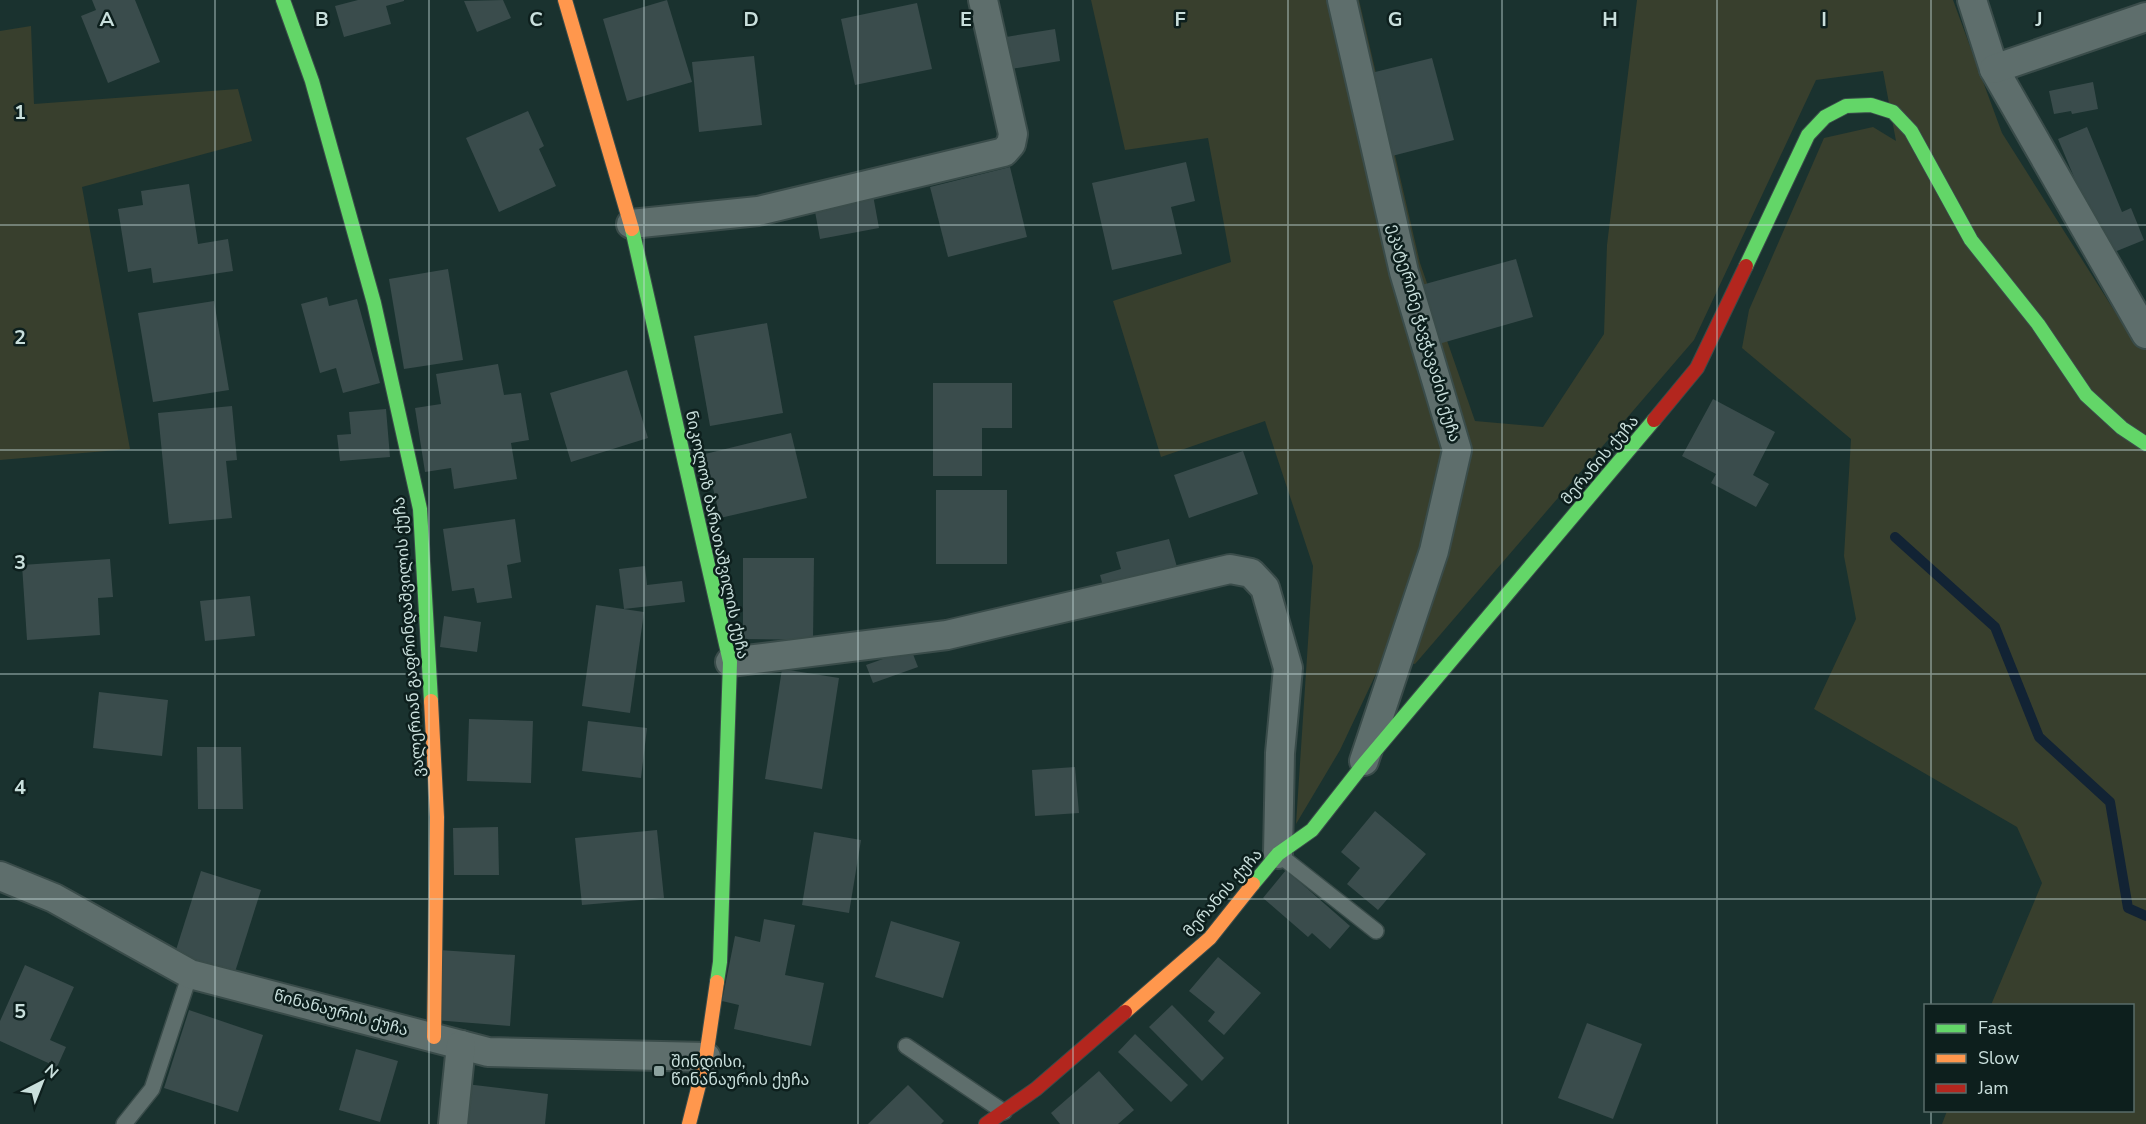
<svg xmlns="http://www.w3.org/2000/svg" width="2146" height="1124" viewBox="0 0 2146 1124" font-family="'Nunito Sans','Noto Sans Georgian',sans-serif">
<rect width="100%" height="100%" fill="#1a322f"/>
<g fill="#383f2d">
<path d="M1091,0H1359L1420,263L1475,421L1543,427L1604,334L1607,245L1637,0H1953L2002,133L2131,337L2146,339V1124H1942L1947,1111L2132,1110V1006L1991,1005L2042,883L2017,827L1814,709L1856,619L1844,556L1851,439L1742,348L1749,310L1824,138L1873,127L1896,141L1883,71L1816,80L1694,340L1415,664L1383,659L1340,750L1296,824L1313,566L1265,421L1161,457L1113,301L1231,262L1208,138L1125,150Z"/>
<path d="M31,26L34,104L238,89L252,141L82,187L130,449L0,460V31Z"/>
</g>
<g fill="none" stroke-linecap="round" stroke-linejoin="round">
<path stroke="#122334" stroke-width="10" d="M1895,537L1995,627L2039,737L2110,802L2128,908L2146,916"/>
</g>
<g fill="#3a4c4c">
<path d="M92,0H135L160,62L108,83L81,16L96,10Z"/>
<path d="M358,0H404V1L386,6L391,24L344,37L335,6Z"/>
<path d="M503,0L511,18L477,32L464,1Z"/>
<path d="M667,0L692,82L627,101L603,19Z"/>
<path d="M917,3L932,69L855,85L841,19Z"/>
<path d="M1055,29L1060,61L1011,69L1006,37Z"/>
<path d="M754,56L762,125L699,132L692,62Z"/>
<path d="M1432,58L1454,140L1392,156L1371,73Z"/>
<path d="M2093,82L2098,109L2072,114L2071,111L2054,114L2049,91Z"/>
<path d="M528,111L544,146L539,149L556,186L499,212L466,138Z"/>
<path d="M2087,127L2122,212L2131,208L2144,240L2107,255L2058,139Z"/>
<path d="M1186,162L1195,201L1171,207L1182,254L1112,270L1092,183Z"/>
<path d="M1010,167L1027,237L948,257L930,187Z"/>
<path d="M189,184L198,244L228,239L233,271L153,283L151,268L128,272L118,209L143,205L141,191Z"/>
<path d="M873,195L879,228L820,239L814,206Z"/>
<path d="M1516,259L1533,317L1435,345L1418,286Z"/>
<path d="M448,269L463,360L404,369L389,279Z"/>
<path d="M327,297L329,306L357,299L380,383L343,393L336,368L320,373L301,304Z"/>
<path d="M214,301L229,390L153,402L138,313Z"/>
<path d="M767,323L783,413L710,426L694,336Z"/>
<path d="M498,364L504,395L521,393L529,440L511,443L517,479L454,489L451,468L425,472L415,408L441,404L436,374Z"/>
<path d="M627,370L648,438L571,462L550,393Z"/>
<path d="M933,383H1012V428H982V476H933Z"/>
<path d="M1713,399L1775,432L1753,475L1769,484L1756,507L1711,483L1716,474L1682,456Z"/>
<path d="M232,406L237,460L226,461L232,518L169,524L158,413Z"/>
<path d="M386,409L390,457L340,461L337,435L351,434L349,412Z"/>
<path d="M791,433L807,498L720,518L705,454Z"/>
<path d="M1243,451L1258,494L1189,518L1174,475Z"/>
<rect x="936" y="490" width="71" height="74"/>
<path d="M515,519L521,562L507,565L512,598L477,603L474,588L452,591L443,529Z"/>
<path d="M1169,539L1177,567L1103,586L1100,575L1121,569L1116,552Z"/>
<path d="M743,558H814L813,640L743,639Z"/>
<path d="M110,559L113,597L98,598L100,635L27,640L22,565Z"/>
<path d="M645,566L647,585L682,581L685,602L624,609L619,569Z"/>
<path d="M250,596L255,636L205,641L200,601Z"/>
<path d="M596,605L644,612L630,713L582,706Z"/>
<path d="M444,616L481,622L477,652L440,647Z"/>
<path d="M911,649L918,667L873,683L866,665Z"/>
<path d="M782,669L839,678L822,789L765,779Z"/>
<path d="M99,692L168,700L162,756L93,748Z"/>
<path d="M469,719L533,721L531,783L467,781Z"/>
<path d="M588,721L647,728L641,778L582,771Z"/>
<path d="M197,747H241L243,809H198Z"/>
<path d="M1075,767L1079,813L1035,816L1032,770Z"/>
<path d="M1375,811L1426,854L1378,910L1347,884L1360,868L1341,852Z"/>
<path d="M498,827L499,875H454L453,828Z"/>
<path d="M657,830L664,898L582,905L575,838Z"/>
<path d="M814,832L861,840L849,913L802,905Z"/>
<path d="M1286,870L1350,926L1330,949L1312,933L1308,937L1263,898Z"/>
<path d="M201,871L261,890L235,972L175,953Z"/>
<path d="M764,919L795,925L785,975L824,983L811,1046L734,1029L739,1005L722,1001L735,936L760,942Z"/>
<path d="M891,921L960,942L943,998L875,977Z"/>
<path d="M439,950L515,955L510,1026L434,1020Z"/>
<path d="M1218,957L1261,993L1224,1035L1208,1021L1215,1012L1189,991Z"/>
<path d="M25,965L74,987L50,1040L66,1047L57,1067L0,1041V1021Z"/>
<path d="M1172,1005L1224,1058L1202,1081L1149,1027Z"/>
<path d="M189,1010L263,1035L238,1112L164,1088Z"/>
<path d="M1587,1023L1642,1044L1613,1119L1558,1098Z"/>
<path d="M1135,1034L1188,1085L1171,1102L1118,1052Z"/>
<path d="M356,1049L398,1061L380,1122L339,1110Z"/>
<path d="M1099,1071L1134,1110L1118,1124H1060L1051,1113Z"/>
<path d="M466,1084L548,1094L545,1124H461Z"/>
<path d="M908,1085L944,1121L941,1124H868Z"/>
</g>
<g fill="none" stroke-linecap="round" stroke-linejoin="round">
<g stroke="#3a4c4a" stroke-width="18">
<g id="lane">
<path d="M1278,854L1376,931"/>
<path d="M906,1046L1004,1112"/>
<path d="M124,1124L152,1089L190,974"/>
</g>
</g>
<g stroke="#3a4c4a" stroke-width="32">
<g id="street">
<path d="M1342,0L1404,272L1457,450L1434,551L1364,761"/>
<path d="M1972,0L1994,69L2146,334"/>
<path d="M1994,69L2146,17"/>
<path d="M631,224L758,211L1004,152L1011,144L1013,134L983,0"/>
<path d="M730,662L947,635L1230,569L1251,573L1265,588L1288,668L1280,753L1278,854"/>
<path d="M0,876L54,898L190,974L488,1052L706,1057"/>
<path d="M453,1124L461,1045"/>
</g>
</g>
<g stroke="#3a4c4a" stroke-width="16">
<g id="fast">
<path d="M283,0L312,81L374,303L420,509L431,701"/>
<path d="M632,229L730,662L720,962L717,982"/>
<path d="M1746,266L1808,135L1825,117L1846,106L1871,105L1893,112L1911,131L1971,240L2038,324L2086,395L2122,428L2146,444"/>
<path d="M1253,884L1278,854L1312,830L1363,765L1654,420"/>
</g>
</g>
<g stroke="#3a4c4a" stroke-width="16">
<g id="slow">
<path d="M565,0L632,229"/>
<path d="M431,701L437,817L434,1037"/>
<path d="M1125,1012L1210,938L1253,884"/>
<path d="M689,1124L706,1057L717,982"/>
</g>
</g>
<g stroke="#3a4c4a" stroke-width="16">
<g id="jam">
<path d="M1654,420L1697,368L1746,266"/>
<path d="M986,1124L1036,1089L1125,1012"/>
</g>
</g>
<use href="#lane" stroke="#5e6e6c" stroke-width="15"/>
<use href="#street" stroke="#5e6e6c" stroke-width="28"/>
<use href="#fast" stroke="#63d668" stroke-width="14"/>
<use href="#slow" stroke="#ff974d" stroke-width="14"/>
<use href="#jam" stroke="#b3261e" stroke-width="14"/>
</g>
<path fill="none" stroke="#c9dfdc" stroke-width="1.5" stroke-opacity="0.55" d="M215,0V1124M429,0V1124M644,0V1124M858,0V1124M1073,0V1124M1288,0V1124M1502,0V1124M1717,0V1124M1931,0V1006M0,225H2146M0,450H2146M0,674H2146M0,899H2146M1931,1110V1124"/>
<rect fill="#8ca29f" stroke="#0d1f1d" stroke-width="2" x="653" y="1065" width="12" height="12" rx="3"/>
<g text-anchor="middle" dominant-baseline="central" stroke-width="5" stroke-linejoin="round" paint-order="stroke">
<g font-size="16" fill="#c9dfdc" stroke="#0d1f1d">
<text transform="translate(1424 333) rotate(74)">ეკატერინე ჭავჭავაძის ქუჩა</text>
<text transform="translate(1600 460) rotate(-50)">მერანის ქუჩა</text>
<text transform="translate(717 535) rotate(78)">ნიკოლოზ ბარათაშვილის ქუჩა</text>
<text transform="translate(409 637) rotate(-94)">ვალერიან გაფრინდაშვილის ქუჩა</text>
<text transform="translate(1223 893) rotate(-49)">მერანის ქუჩა</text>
<text transform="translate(341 1013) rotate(15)">წინანაურის ქუჩა</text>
</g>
<g font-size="16" fill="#c9dfdc" stroke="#0d1f1d" text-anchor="start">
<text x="671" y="1062">შინდისი,<tspan x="671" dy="18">წინანაურის ქუჩა</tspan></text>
</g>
</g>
<g font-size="20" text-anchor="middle" font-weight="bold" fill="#c9dfdc" stroke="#0d1f1d" stroke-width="5" stroke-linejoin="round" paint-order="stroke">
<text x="107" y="26">A</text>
<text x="322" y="26">B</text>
<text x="536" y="26">C</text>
<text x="751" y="26">D</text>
<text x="966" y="26">E</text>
<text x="1180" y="26">F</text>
<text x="1395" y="26">G</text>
<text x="1610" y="26">H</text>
<text x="1824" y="26">I</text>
<text x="2039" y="26">J</text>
<text x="20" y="119">1</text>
<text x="20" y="344">2</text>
<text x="20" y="569">3</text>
<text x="20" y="794">4</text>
<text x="20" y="1018">5</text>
</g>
<rect x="1924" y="1004" width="210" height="108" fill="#0d1f1d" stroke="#586c69" stroke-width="1.5"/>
<rect x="1936" y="1024" width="30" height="9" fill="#63d668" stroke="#586c69" stroke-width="1.5"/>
<text x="1978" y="1034" font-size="18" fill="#c9dfdc">Fast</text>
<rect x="1936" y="1054" width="30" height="9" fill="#ff974d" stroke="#586c69" stroke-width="1.5"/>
<text x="1978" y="1064" font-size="18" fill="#c9dfdc">Slow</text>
<rect x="1936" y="1084" width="30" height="9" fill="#b3261e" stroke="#586c69" stroke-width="1.5"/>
<text x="1978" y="1094" font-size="18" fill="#c9dfdc">Jam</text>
<g transform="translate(42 1082) rotate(42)" stroke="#0d1f1d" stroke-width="4.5" paint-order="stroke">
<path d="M0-4.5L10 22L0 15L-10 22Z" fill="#c9dfdc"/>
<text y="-9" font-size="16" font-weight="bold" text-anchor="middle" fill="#c9dfdc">N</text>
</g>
</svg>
